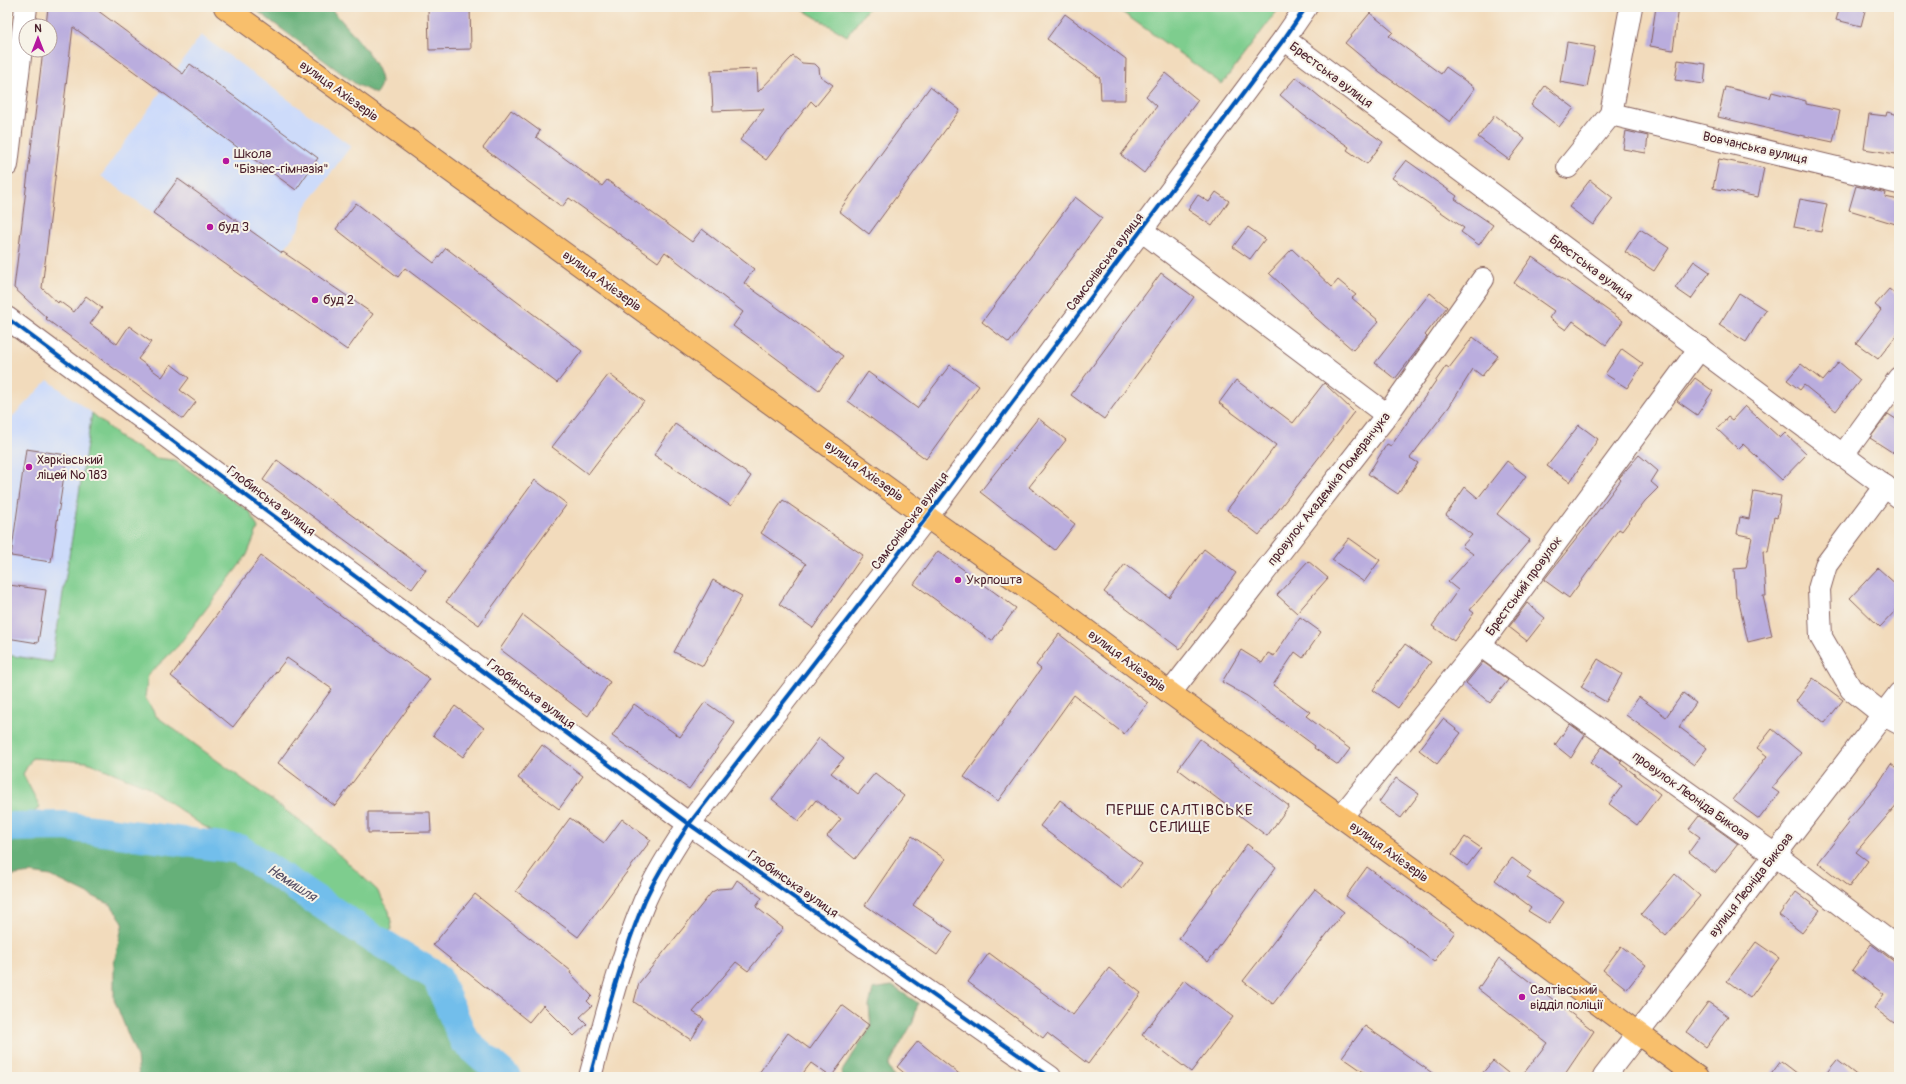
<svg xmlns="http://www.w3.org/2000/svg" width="1906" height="1084" viewBox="0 0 1906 1084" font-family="Pangolin,sans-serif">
<rect width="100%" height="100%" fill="#f7f3e8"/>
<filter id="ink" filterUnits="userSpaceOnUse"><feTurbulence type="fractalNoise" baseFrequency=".025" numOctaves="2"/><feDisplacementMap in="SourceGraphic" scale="8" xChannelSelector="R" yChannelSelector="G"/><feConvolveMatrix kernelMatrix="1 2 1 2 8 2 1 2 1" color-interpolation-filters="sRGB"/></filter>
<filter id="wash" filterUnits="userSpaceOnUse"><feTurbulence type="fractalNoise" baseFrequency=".012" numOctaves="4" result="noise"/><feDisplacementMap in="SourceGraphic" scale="16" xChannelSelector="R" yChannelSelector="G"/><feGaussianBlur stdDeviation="0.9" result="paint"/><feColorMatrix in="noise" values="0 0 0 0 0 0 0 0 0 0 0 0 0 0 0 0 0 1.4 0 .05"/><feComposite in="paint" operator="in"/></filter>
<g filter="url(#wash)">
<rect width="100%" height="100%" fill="#f2dbbc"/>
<g fill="#cddbfa">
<path d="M201,35L351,146L303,210L300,227L258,286L101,176Z"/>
<path d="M48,380L92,413L52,662L7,655V422Z"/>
</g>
<g fill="#7ecd8e" stroke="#64765c">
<path d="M798,7H869L847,36Z"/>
<path d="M1115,7H1280L1222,84Z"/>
<path d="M92,413L123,440L156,458L174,460L250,512L258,528L247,555L178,646L148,675L145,697L156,716L311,829L377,890L389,911L392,928L387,936L375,931L254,850L233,842L200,824L146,786L87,762L32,758L23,774L40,807L24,820L7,818V655L52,662Z"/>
</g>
<g fill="#66b079" stroke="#586852">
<path d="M252,7H329C343,22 382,63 381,83C381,86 377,91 376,94L356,84Z"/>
<path d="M7,836H62L161,844L241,859L430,982L461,1052L489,1077H139L137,1057L114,999V963L123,922L111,905L51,876L31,873L7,876Z"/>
<path d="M892,986L918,1003L913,1022L888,1066L894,1077H841L842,1071L871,1027L869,1006L873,989Z"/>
</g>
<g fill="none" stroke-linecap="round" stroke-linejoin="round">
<path stroke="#72beeb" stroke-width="30" d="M7,827L64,826L239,849L370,936L437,977L464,1040L506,1077"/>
</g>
<g id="blocks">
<g fill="#baadde">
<path d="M48,7H93L183,74L190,64L318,158L296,190L73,27L42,288L58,303L59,301L74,312L86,296L102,308L90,324L117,344L129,326L151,342L138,359L162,377L171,364L189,378L180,390L196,402L183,419L46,319L47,318L14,288L43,50H50V26H46Z"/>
<path d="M428,7H470L471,49L429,50Z"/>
<path d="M1656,7H1679L1673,50L1650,46Z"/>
<path d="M1840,7H1866L1861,26L1836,20Z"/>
<path d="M1370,13L1393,32L1389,36L1441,74L1446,67L1475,88L1450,122L1406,89L1405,90L1380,72L1345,43Z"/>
<path d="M1065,14L1126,59L1125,100H1101L1100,78L1047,39Z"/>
<path d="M1567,42L1595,47L1587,87L1560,82Z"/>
<path d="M793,56L802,63L815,64L819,68L820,76L833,85L816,106L811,101L766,160L740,140L764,109L713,111L711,71L757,69L758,92Z"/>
<path d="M1678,60L1706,64L1704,84L1675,80Z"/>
<path d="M1165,73L1198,100L1144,173L1121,155L1157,106L1146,96Z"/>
<path d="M1296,77L1320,97L1383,142L1367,164L1347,150L1349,147L1302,114L1280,95Z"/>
<path d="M1545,86L1574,108L1559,127L1531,105Z"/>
<path d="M930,87L960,110L869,234L839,211Z"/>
<path d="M1725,87L1770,98L1772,92L1806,101V104L1840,111L1833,142L1800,135V136L1718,117Z"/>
<path d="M511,110L540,131L536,137L602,186L607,180L692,242L702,229L754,269L744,283L843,356L819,390L733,326L743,312L665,252L658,262L569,198L562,207L483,148Z"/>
<path d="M1887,112L1899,115V141L1896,154L1864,149L1869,114L1886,116Z"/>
<path d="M1495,115L1525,139L1509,160L1478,137Z"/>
<path d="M1626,131L1648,136L1646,153L1623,149Z"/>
<path d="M1719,159L1764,168L1758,197L1713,188Z"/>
<path d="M1406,160L1457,196L1455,199L1493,225L1479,245L1461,232L1464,228L1392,178Z"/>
<path d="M178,179L282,253L283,252L373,314L347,350L153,213Z"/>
<path d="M1590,180L1613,198L1593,225L1569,207Z"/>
<path d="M1856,186L1886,193L1885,197L1899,200V225L1849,210Z"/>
<path d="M1216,192L1229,201L1212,226L1188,210L1198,195L1209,202Z"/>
<path d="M1075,197L1102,218L1009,343L982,322Z"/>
<path d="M1800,199L1827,204L1821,232L1794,227Z"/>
<path d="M356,203L434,263L446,248L582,351L557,383L405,268L398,277L336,229Z"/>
<path d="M1248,227L1265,239L1250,259L1233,247Z"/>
<path d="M1640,229L1669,248L1654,271L1625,252Z"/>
<path d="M1292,249L1332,287L1338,280L1356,295L1352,298L1379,321L1353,350L1310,313L1311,312L1269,273Z"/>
<path d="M1532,257L1623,321L1606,345L1573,321L1566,330L1549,318L1554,311L1514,283Z"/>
<path d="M1694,261L1710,272L1691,299L1675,288Z"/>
<path d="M1161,273L1194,297L1104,419L1071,395Z"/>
<path d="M1889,289L1899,297V332L1878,359L1856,343L1881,310L1875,305Z"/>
<path d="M1430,293L1447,307L1425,335L1427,337L1418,349L1395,379L1375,363Z"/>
<path d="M1739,293L1766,310L1746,342L1719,325Z"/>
<path d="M1473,337L1498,356L1482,376L1473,369L1449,407L1410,458L1418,463L1398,494L1368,474L1387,444L1391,446L1446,366L1449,368Z"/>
<path d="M1622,349L1643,364L1627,388L1605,374Z"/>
<path d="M1839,362L1860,380L1836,411L1804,385L1800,390L1787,380L1801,364L1823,381Z"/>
<path d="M950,365L979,386L926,459L848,401L868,372L917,408Z"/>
<path d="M609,374L644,401L588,474L552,447Z"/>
<path d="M1695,378L1713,391L1697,415L1677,401Z"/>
<path d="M1236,380L1293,423L1324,383L1354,412L1259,535L1227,510L1276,445L1219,403Z"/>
<path d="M1745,406L1780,438L1785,433L1807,454L1782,480L1743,444L1738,449L1717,429L1728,417L1732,420Z"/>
<path d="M1888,414L1899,421V447L1895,454L1870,438Z"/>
<path d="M1038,418L1066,440L1029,487L1075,524L1055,550L980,492Z"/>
<path d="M675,424L751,476L731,506L654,455Z"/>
<path d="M1579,425L1598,439L1570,482L1547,466Z"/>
<path d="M26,449L67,455L51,562L11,556Z"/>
<path d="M1639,455L1658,471L1651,482L1658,488L1645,501L1622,531L1619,529L1569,598L1544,580L1588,524L1621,480L1619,478L1620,477Z"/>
<path d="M277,460L426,570L412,589L263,480Z"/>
<path d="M1507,461L1526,476L1497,514L1530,540L1470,610L1474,613L1454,641L1432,626L1458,590L1448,582L1473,554L1462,546L1472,535L1446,515L1465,487L1478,498Z"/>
<path d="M535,480L567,504L479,625L446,602Z"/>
<path d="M1754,491L1781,496L1777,518L1774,517L1768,552L1763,551L1766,596H1763L1772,636L1748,642L1738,598H1736L1734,569L1746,568L1752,537L1737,534L1740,517L1749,519Z"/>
<path d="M783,500L863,555L813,628L779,604L806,564L761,533Z"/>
<path d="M1349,538L1380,560L1364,582L1332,560Z"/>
<path d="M1204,549L1236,573L1180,649L1104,592L1125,564L1169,597Z"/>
<path d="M938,551L1016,608L992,641L914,584Z"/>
<path d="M261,556L370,637L430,679L335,806L278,763L332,689L287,658L233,727L171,676Z"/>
<path d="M1308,561L1328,578L1297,613L1277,595Z"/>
<path d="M1878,568L1899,587V607L1880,627L1850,598Z"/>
<path d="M713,580L742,596L703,666L674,652Z"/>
<path d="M9,585L46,590L38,643L7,638V603Z"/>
<path d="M1527,603L1545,618L1527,641L1509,627Z"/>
<path d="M523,615L610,682L588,716L500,649Z"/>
<path d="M1300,617L1321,632L1303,658L1295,652L1273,685L1310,712L1306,716L1350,749L1338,765L1314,748L1315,746L1247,696L1222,682L1241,650L1262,663L1268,653L1274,656Z"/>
<path d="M1059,634L1148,703L1124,734L1074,695L998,801L964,777L1041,669L1036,665Z"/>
<path d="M1405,644L1431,662L1398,708L1373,690Z"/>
<path d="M1598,659L1622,674L1606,702L1581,687Z"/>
<path d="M1483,662L1508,680L1490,703L1466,683Z"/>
<path d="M1813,678L1843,700L1825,723L1796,701Z"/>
<path d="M1683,693L1696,703L1679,727L1707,748L1694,765L1626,715L1639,697L1666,717Z"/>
<path d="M705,702L735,723L689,789L612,736L634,704L680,737Z"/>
<path d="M455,706L484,728L463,757L433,735Z"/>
<path d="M1443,719L1461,733L1437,764L1419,750Z"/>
<path d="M1570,724L1585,735L1571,758L1555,745Z"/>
<path d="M1772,729L1801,753L1772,788L1779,793L1759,819L1733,800L1767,756L1757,748Z"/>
<path d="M819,738L844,758L831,773L858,794L875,773L904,796L855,859L827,836L841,819L816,800L799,821L772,799Z"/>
<path d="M1200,739L1289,806L1267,836L1178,769Z"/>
<path d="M542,745L583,776L559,809L518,778Z"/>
<path d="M1602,747L1622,761L1620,763L1660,794L1637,825L1609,804L1622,786L1590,763Z"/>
<path d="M1891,764L1899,770V802L1856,852L1868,861L1849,887L1818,863L1849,823L1847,821L1876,787Z"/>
<path d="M1396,778L1419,794L1401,818L1379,802Z"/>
<path d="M1060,800L1142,864L1122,889L1040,826Z"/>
<path d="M368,812H430L431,832L368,833Z"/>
<path d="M1699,816L1738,844L1715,873L1689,852L1700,837L1689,829Z"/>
<path d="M570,818L604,843L622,819L651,840L578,937L516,891Z"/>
<path d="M912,836L945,859L913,905L953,932L937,955L865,905Z"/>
<path d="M1465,837L1481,848L1467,866L1452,855Z"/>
<path d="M1247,844L1276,867L1208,962L1179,938Z"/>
<path d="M1512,858L1531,872L1527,878L1564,902L1549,924L1528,911L1531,907L1495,880Z"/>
<path d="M1367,867L1455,932L1434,962L1346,896Z"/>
<path d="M1675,874L1700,896L1666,936L1641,914Z"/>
<path d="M737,880L762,898L756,907L783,928L748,971L736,962L693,1012L704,1019L691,1040L634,1002L639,983L712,892L718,889L732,888Z"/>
<path d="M1315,889L1344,912L1273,1004L1243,981Z"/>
<path d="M1796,892L1820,910L1802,933L1779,915Z"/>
<path d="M475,894L571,971L570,973L592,996L587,1001L592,1006L580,1017L587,1024L574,1036L543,1005L529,1022L433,945Z"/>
<path d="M1756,942L1779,958L1750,998L1727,981Z"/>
<path d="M1871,944L1899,965V1016L1894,1023L1874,1008L1884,994L1852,970Z"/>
<path d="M1621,946L1646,965L1627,989L1603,970Z"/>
<path d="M989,953L1073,1015L1109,968L1141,993L1088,1064L1047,1033L1043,1038L968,982Z"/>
<path d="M1499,958L1594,1031L1563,1077H1521L1547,1043L1478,989Z"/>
<path d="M1184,980L1233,1017L1191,1072L1142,1035Z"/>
<path d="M1708,1002L1728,1016L1706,1047L1686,1032Z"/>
<path d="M842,1005L869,1025L831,1077L811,1063L800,1077H756L788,1033L810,1049Z"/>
<path d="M1365,1026L1438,1077H1371L1342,1057Z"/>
<path d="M918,1041L963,1077H909L897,1067Z"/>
<path d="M1837,1060L1859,1077H1823Z"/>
<path d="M1493,1061L1513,1077H1479Z"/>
<path d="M1781,1061L1802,1077H1769Z"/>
</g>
</g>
</g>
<g filter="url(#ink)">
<use href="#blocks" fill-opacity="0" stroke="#85615e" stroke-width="1"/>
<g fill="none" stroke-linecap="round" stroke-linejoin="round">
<g stroke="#85615e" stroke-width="24">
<g id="minor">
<path d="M1284,39L1899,497"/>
<path d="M1611,114L1899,183"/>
<path d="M7,165L26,7"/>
<path d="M1568,167L1611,114L1631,7"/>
<path d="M1141,230L1387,415"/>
<path d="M7,318L689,824L1050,1077"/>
<path d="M1843,455L1899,378"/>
<path d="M1885,486L1826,565L1819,589L1821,637L1851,689L1884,715L1899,723"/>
<path d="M1480,645L1775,855L1899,949"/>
<path d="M1170,693L1387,415L1483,279"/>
<path d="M1341,817L1480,645L1700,348"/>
<path d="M590,1077C606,1017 621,957 645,900C657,873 673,849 689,824L927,517L1284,39L1306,7"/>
<path d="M1604,1077L1899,694"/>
</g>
</g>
<g stroke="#85615e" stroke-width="24">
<path id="major" d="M225,7L927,517L1059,610L1170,693L1543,963L1697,1077"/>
</g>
<use href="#minor" stroke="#fff" stroke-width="22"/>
<use href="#major" stroke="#f8bf6c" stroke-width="22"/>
<g stroke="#f7f3e8" stroke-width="6">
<g id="cycleway">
<path d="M7,318L689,824L1050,1077"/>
<path d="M590,1077C606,1017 621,957 645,900C657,873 673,849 689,824L927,517L1284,39L1306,7"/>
</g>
</g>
<use href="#cycleway" stroke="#0057b8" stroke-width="4"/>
</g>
</g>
<g fill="#b5179e" stroke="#f7f3e8" stroke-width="1.5">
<circle cx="226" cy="161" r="4"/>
<circle cx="210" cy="227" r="4"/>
<circle cx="315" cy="300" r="4"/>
<circle cx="29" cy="467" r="4"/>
<circle cx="958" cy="580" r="4"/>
<circle cx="1522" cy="997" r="4"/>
</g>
<g text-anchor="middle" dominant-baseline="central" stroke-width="4" stroke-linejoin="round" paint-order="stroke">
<g font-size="13" fill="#4a1f2b" stroke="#f7f3e8">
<text transform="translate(1331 75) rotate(37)">Брестська вулиця</text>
<text transform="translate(339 91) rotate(36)">вулиця Ахієзерів</text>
<text transform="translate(1755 148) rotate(13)">Вовчанська вулиця</text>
<text transform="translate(1105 262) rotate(-53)">Самсонівська вулиця</text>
<text transform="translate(1591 268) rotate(37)">Брестська вулиця</text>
<text transform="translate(602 281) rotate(36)">вулиця Ахієзерів</text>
<text transform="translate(864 471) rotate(36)">вулиця Ахієзерів</text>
<text transform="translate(1329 489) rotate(-52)">провулок Академіка Померанчука</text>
<text transform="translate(271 501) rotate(37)">Глобинська вулиця</text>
<text transform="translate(910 521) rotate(-53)">Самсонівська вулиця</text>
<text transform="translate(1524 586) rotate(-54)">Брестський провулок</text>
<text transform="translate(1127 661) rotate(37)">вулиця Ахієзерів</text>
<text transform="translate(531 694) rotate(37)">Глобинська вулиця</text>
<text transform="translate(1691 796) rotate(36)">провулок Леоніда Бикова</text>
<text transform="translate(1389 852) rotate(36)">вулиця Ахієзерів</text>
<text transform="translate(793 884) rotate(35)">Глобинська вулиця</text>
<text transform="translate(1751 885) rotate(-52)">вулиця Леоніда Бикова</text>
</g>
<g font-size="13" fill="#4a1f2b" stroke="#f7f3e8" text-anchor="start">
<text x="234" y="154">Школа<tspan x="234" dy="15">"Бізнес-гімназія"</tspan></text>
<text x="218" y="227">буд 3</text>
<text x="323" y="300">буд 2</text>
<text x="37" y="460">Харківський<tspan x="37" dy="15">ліцей № 183</tspan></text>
<text x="966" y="580">Укрпошта</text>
<text x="1530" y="990">Салтівський<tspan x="1530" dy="15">відділ поліції</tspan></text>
</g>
<g font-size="14" font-style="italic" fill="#564f65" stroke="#f7f3e8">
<text transform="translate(292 883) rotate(33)">Немишля</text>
</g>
<g font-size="15" letter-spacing="1" fill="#4a1f2b" stroke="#f7f3e8">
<text x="1180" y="810">ПЕРШЕ САЛТІВСЬКЕ<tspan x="1180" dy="17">СЕЛИЩЕ</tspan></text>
</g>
</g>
<rect width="1906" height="1084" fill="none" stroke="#f7f3e8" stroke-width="24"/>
<g transform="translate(38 38)"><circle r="19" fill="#f7f3e8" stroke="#b29e9c"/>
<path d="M0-3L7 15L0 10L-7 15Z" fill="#b5179e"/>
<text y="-6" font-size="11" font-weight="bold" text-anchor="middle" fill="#4a1f2b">N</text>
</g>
</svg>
